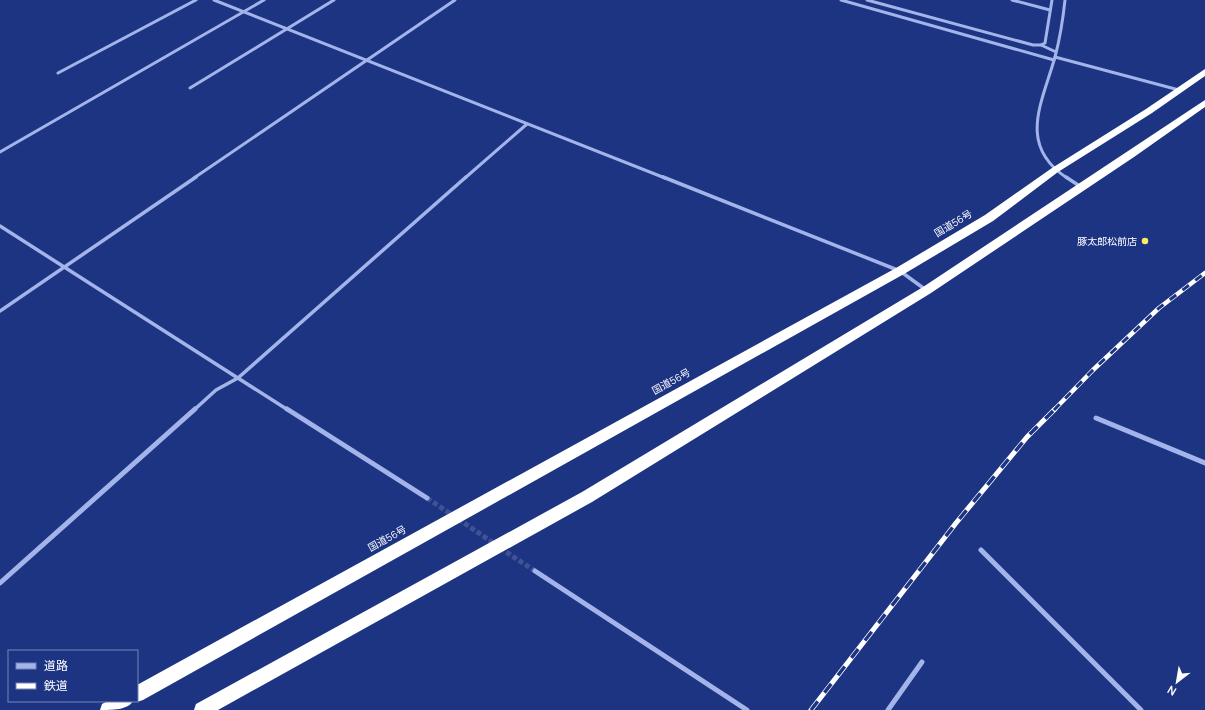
<svg xmlns="http://www.w3.org/2000/svg" width="1205" height="710" viewBox="0 0 1205 710" font-family="Manrope,'Noto Sans JP',sans-serif">
<rect width="100%" height="100%" fill="#1d3483"/>
<g fill="none" stroke-linecap="round" stroke-linejoin="round">
<g stroke="#3f5296" stroke-width="5" stroke-dasharray="5 2.5" stroke-linecap="butt">
<path d="M427,498L495,544"/>
<path d="M500,548L535,571"/>
</g>
<g stroke="#a3b4ea" stroke-width="3">
<path d="M214,0L665,178"/>
<path d="M841,0L1054,60"/>
<path d="M867,0L1033,45H1041L1045,43L1052,0"/>
<path d="M1012,0L1050,10"/>
<path d="M1065,0C1063,19 1060,38 1055,57C1042,103 1017,145 1067,178"/>
<path d="M1041,45L1056,52"/>
<path d="M1055,57L1179,90"/>
<path d="M58,73L196,0"/>
<path d="M190,88L334,0"/>
<path d="M0,152L264,0"/>
<path d="M194,178L455,0"/>
<path d="M465,178L527,124"/>
</g>
<g stroke="#a3b4ea" stroke-width="3.5">
<path d="M663,177L900,271L926,290"/>
<path d="M1066,177L1081,187"/>
<path d="M0,226L288,410"/>
<path d="M0,311L196,177"/>
<path d="M194,410L216,390L238,378L466,177"/>
</g>
<g stroke="#a3b4ea" stroke-width="5">
<path d="M287,409L427,498"/>
<path d="M1096,418L1205,463"/>
<path d="M981,550L1141,710"/>
<path d="M535,571L747,710"/>
<path d="M0,583L195,409"/>
<path d="M888,710L922,662"/>
</g>
<g fill="#fff" fill-rule="evenodd">
<path d="M1205,69V76L1152,113L1058,172L993,221L904,274L143,700L137,702L134,701H137V685L896,268L985,215L1052,168L1146,109Z"/>
<path d="M1205,100V107L1134,157L931,293L592,502L218,710H194L196,704L582,492L923,287Z"/>
<path d="M108,701H133C128,710 112,710 100,710L102,704Z"/>
</g>
<g stroke="#fff" stroke-width="4.5">
<path id="rail-far1" d="M1054,410L1093,370L1159,308L1205,273"/>
</g>
<g stroke="#fff" stroke-width="5">
<path id="rail" d="M811,710L956,523L1027,437L1055,409"/>
</g>
<use href="#rail-far1" stroke="#1d3483" stroke-width="3" stroke-dasharray="8" stroke-linecap="butt"/>
<use href="#rail" stroke="#1d3483" stroke-width="3.5" stroke-dasharray="11" stroke-linecap="butt"/>
</g>
<circle fill="#faed61" stroke="#1d3483" stroke-width="1.5" cx="1145" cy="241" r="4"/>
<g text-anchor="middle" dominant-baseline="central" stroke-width="3" stroke-linejoin="round" paint-order="stroke">
<g font-size="10" fill="#fff" stroke="#1d3483">
<text transform="translate(953 223) rotate(-31)">国道56号</text>
<text transform="translate(671 381) rotate(-29)">国道56号</text>
<text transform="translate(387 538) rotate(-29)">国道56号</text>
</g>
<g font-size="10" fill="#fff" stroke="#1d3483" text-anchor="end">
<text x="1137" y="241">豚太郎松前店</text>
</g>
</g>
<rect x="8" y="650" width="130" height="52" fill="#1d3483" stroke="#7785b5"/>
<rect x="16" y="663" width="20" height="6" fill="#a3b4ea" stroke="#7785b5"/>
<text x="44" y="670" font-size="12" fill="#ffffff">道路</text>
<rect x="16" y="683" width="20" height="6" fill="#ffffff" stroke="#7785b5"/>
<text x="44" y="690" font-size="12" fill="#ffffff">鉄道</text>
<g transform="translate(1177 682) rotate(211)" stroke="#1d3483" stroke-width="3" paint-order="stroke">
<path d="M0-3L7 15L0 10L-7 15Z" fill="#ffffff"/>
<text y="-6" font-size="11" font-weight="bold" text-anchor="middle" fill="#ffffff">N</text>
</g>
</svg>
